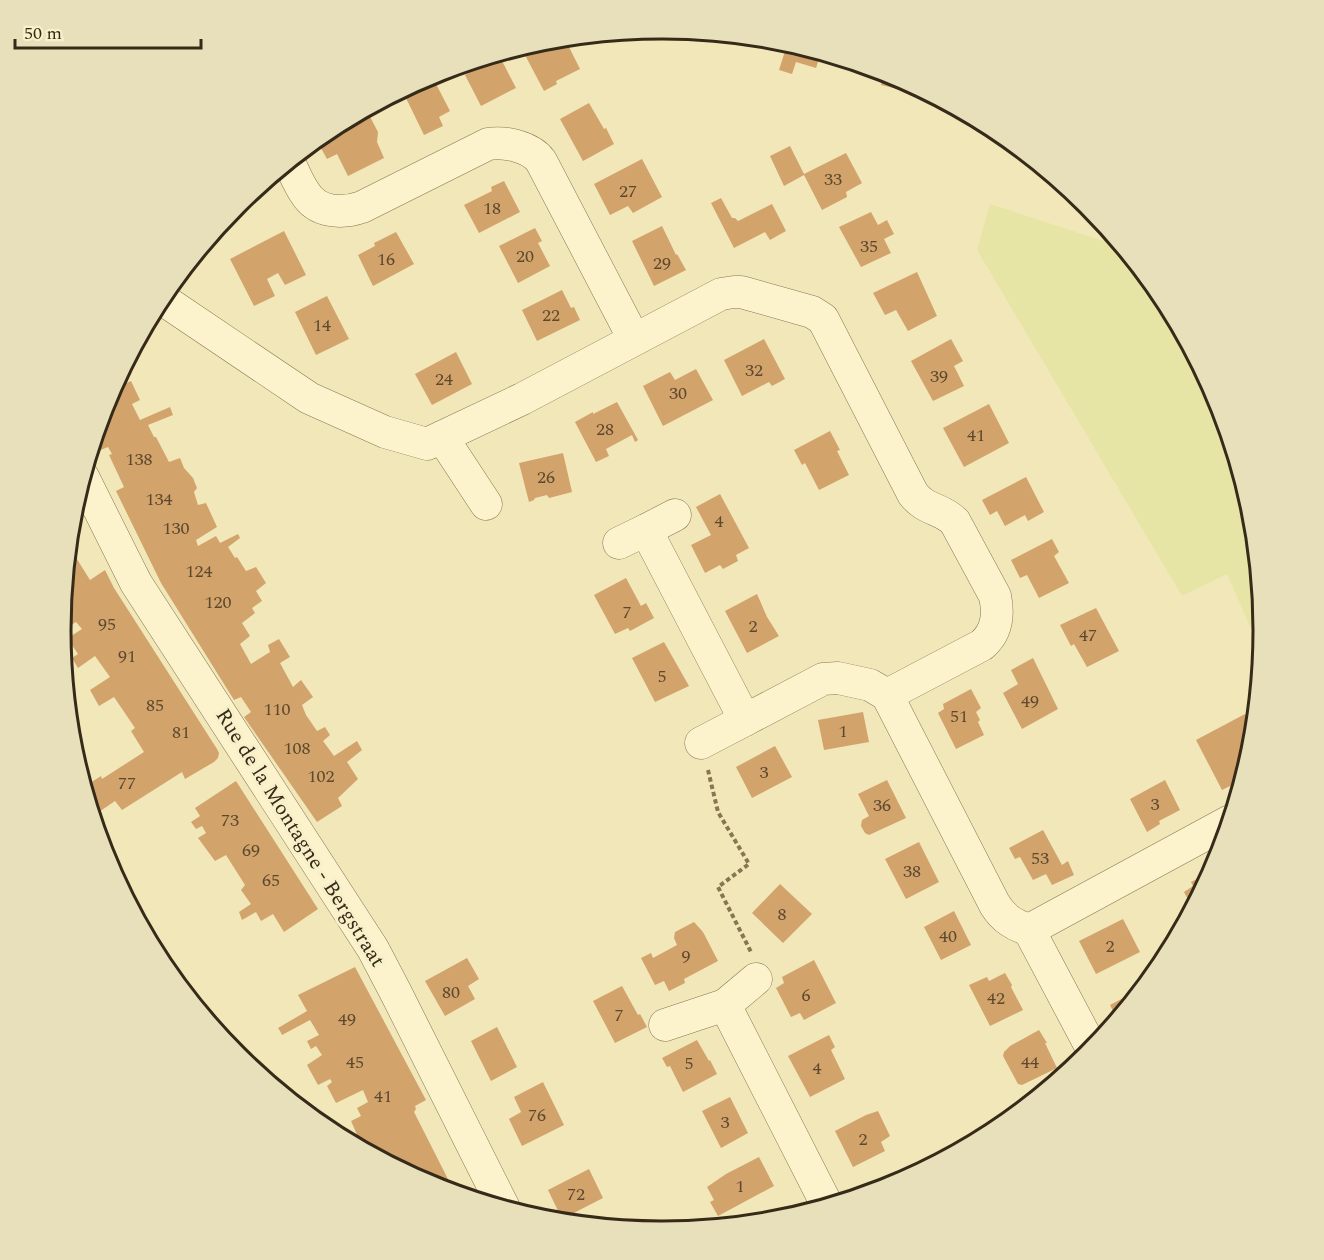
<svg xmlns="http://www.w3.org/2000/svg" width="1324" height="1260" viewBox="0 0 1324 1260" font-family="Spectral,serif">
<rect width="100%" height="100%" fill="#f1e7b9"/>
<path fill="#e7e5a6" d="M990,204L1122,247L1162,296L1218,400L1252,513L1263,630L1261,652L1227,574L1182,596L977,250Z"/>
<g fill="#d3a36c">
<path d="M749,37L780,40L821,53L816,68L796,62L792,74L779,70L785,51L748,39Z"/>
<path d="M565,39L580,69L556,81L557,84L544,91L525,55L539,48L540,51Z"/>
<path d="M500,57L516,88L481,106L465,75Z"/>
<path d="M885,72L902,80L898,89L881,85Z"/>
<path d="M435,82L450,111L439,117L443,126L424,135L405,96Z"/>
<path d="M589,103L604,129L606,128L614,144L583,161L560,119Z"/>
<path d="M366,109L378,132L377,142L384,158L348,176L337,154L327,159L316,139L328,130Z"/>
<path d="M790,146L804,174L846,153L862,183L846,192L847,197L822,210L804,175L784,186L770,156Z"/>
<path d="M642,159L662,197L633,213L628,206L610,215L594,184Z"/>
<path d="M504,181L520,212L479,233L464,205L492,191L491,187Z"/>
<path d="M259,186L263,193L245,202L247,208L224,220L237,204Z"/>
<path d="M721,198L732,218H735L738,221L772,204L786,231L770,240L765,232L734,248L711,203Z"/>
<path d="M871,212L878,225L887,220L894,234L884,239L891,253L861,267L839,227Z"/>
<path d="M662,226L676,255L677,254L686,270L654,286L632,241Z"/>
<path d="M535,228L542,241L538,243L550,266L518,283L499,246Z"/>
<path d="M284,231L306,275L285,285L278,273L267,279L275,296L254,306L230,259Z"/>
<path d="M396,232L414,264L373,286L358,255L375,246L374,243Z"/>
<path d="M917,272L937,316L908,331L896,310L885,315L873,293Z"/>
<path d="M562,290L571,308L574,307L580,320L537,341L522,310Z"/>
<path d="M327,296L349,339L316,355L295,312Z"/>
<path d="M764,339L785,379L772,386L769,382L742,396L724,360Z"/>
<path d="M951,339L963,361L954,366L964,386L933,401L911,361Z"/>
<path d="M456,352L472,384L432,405L415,374Z"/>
<path d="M125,365L128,372L120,376L124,384L131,381L140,400L132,404L140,420L170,407L173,415L148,425L154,437H156L169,462L180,458L184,468L193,478L197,488L194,492L198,505L206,503L217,527L196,540L198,546L216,536L220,543L238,534L240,538L228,547L235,558L237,557L246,571L256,567L266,583L256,591L262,601L252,608L255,613L242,623L250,636L240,644L251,664L270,652L268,645L279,639L290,657L280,663L293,687L301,680L313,697L302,705L306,715L317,731L325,727L330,735L323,741L334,756L357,741L362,750L347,762L358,779L338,798L342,806L317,822L244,717L251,712L241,697L234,700L161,583L116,491L124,487L109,455L112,454L108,447L96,452L93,444L106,400Z"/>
<path d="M696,369L713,400L663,426L643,386L670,372L675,380Z"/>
<path d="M617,402L638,440L635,442L632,435L606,449L609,456L596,462L575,422L593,412V414Z"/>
<path d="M989,404L1009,443L964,467L943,428Z"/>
<path d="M830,431L840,450L837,451L849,475L819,490L805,463L802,465L794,450Z"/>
<path d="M563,453L572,492L549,498L547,495L535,498L534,500L529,502L519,463Z"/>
<path d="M1026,477L1044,512L1028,521L1025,515L1005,526L997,511L990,515L982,500Z"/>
<path d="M720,494L749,548L736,555L738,561L723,569L720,565L705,573L691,545L711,535L696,507Z"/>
<path d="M1052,539L1059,552L1054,556L1069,583L1039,598L1027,575L1020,578L1011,560Z"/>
<path d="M75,556L90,580L105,570L114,588L217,749L219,753L218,758L214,762L185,779L182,772L122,810L115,801L93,816L84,787L101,776L102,779L144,752L131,731L135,728L114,697L99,706L90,690L110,677L95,656L78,668L72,658L78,654L72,645L70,646L65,640L82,629L76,622L63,630L61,627L62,619L71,614L63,602L67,561Z"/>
<path d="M626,578L641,606L646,603L654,618L630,631L628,628L615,634L594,595Z"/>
<path d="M757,594L767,617L779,636L747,653L725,611Z"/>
<path d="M1096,608L1119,651L1087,667L1074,644L1071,646L1060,625Z"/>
<path d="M664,642L689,686L655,702L632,658Z"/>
<path d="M1033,658L1058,709L1022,729L1003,693L1018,684L1011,670Z"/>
<path d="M971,689L981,708L976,712L980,720L978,722L984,735L956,749L938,713L944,709L943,704Z"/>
<path d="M863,712L869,742L824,750L818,720Z"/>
<path d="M1245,714L1254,729L1250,754L1238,760L1244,773L1242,780L1222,790L1196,740Z"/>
<path d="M775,746L792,777L752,798L736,767Z"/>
<path d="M887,780L906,818L869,835L865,833L861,826L862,820L869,816L858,794Z"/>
<path d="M1165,780L1180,810L1159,821L1160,824L1147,832L1130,799Z"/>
<path d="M236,781L318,909L284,932L273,914L261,921L256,912L242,920L239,912L251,904L241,890L245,885L226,855L215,861L198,838L206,833L202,826L196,829L191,822L200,816L195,808Z"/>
<path d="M1043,830L1062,865L1068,861L1074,875L1052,885L1046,874L1033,880L1020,857L1015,859L1009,848Z"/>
<path d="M919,842L939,882L906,899L885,859Z"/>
<path d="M104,851L193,999L191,1000L162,964L106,860Z"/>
<path d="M1212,871L1192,907L1184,892L1193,886L1191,882Z"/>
<path d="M780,884L812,914L783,943L752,913Z"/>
<path d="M954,911L971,945L941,960L924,927Z"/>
<path d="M1123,919L1140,952L1096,974L1079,941Z"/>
<path d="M694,922L703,932L718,961L684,979L685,983L669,991L664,981L655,985L641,958L651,953L653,958L677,945L674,938L675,932Z"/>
<path d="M467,958L479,979L468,986L475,999L445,1016L425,981Z"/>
<path d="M814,960L836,1003L804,1020L800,1013L791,1017L776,988L784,983L782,977Z"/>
<path d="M355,967L426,1100L415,1106L416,1109L414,1112L455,1193L432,1186L360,1148L359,1139L351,1121L361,1116L357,1108L368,1102L363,1090L336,1103L327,1086L332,1082L330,1079L318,1085L307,1065L322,1055L316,1046L311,1049L307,1041L319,1035L310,1020L282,1035L280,1031L278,1028L307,1011L298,995Z"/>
<path d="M1005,973L1012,985L1011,987L1023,1010L990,1026L969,985L987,977L989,981Z"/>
<path d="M622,986L638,1015L640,1014L647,1027L615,1043L593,1001Z"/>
<path d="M1142,988L1117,1019L1110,1005Z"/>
<path d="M497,1027L517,1067L491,1081L471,1041Z"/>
<path d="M1039,1030L1047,1043H1045L1057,1068L1022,1085L1018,1084L1003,1056L1004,1052L1010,1046Z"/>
<path d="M829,1035L835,1047L831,1050L845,1079L810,1097L788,1056Z"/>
<path d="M697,1040L709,1061L710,1060L717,1074L683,1092L670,1066L667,1067L662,1058Z"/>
<path d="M543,1082L564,1125L522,1146L509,1119L521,1112L514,1097Z"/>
<path d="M730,1097L748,1133L721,1148L702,1111Z"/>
<path d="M878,1111L890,1136L881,1142L885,1151L853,1167L835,1131L866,1115Z"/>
<path d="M759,1157L774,1186L718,1216L710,1202L714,1200L707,1187L726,1174Z"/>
<path d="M589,1169L603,1198L562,1219L548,1190Z"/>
</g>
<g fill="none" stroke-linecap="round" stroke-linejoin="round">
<g stroke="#887653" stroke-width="33">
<g id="minor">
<path d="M289,162C294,172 298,183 305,193C317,213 342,214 362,207L488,144C505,141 531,147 541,161L634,339"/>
<path d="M168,303L309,398L385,432L427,444L522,399L721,294L734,292H741L812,312L823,319L913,494C926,511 942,508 955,522L995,596C999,615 997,632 982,645L887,695L995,905C1004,919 1014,925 1029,930L1092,1049"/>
<path d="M442,437L486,504"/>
<path d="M83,477L136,583L373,949L396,993L504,1208"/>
<path d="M646,530L675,515"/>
<path d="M619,543L646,530L745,720L823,679L838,678L870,685L887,695"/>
<path d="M701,743L745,720"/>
<path d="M1029,930L1230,821"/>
<path d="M725,1005L756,979"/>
<path d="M665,1025L725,1005L827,1205"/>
</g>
</g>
<path stroke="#887653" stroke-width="4" stroke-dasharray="4.5 3" stroke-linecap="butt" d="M708,770L718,812L749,864L718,887L752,954"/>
<use href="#minor" stroke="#fcf3cd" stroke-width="32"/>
</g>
<g text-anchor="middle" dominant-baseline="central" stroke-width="6" stroke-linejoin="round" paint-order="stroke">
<g font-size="18" fill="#5d492e">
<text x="833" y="179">33</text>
<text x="628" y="191">27</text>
<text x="492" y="208">18</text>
<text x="869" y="246">35</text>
<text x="525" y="256">20</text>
<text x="386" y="259">16</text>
<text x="662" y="263">29</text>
<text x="551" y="315">22</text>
<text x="322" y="325">14</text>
<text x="754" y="370">32</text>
<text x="939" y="376">39</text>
<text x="444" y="379">24</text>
<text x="678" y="393">30</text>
<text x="605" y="429">28</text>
<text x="976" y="435">41</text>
<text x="139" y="459">138</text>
<text x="546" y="477">26</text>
<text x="159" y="499">134</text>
<text x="719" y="521">4</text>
<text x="176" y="528">130</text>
<text x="199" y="571">124</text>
<text x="218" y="602">120</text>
<text x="627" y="612">7</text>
<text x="107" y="624">95</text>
<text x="753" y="626">2</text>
<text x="1088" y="635">47</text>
<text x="127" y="656">91</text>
<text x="662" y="676">5</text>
<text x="1030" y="701">49</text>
<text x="155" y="705">85</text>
<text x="277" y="709">110</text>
<text x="959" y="716">51</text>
<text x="843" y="731">1</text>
<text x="181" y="732">81</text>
<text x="297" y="748">108</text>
<text x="764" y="772">3</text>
<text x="321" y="776">102</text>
<text x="127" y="783">77</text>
<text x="1155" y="804">3</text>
<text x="882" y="805">36</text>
<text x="230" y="820">73</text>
<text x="251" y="850">69</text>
<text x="1040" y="858">53</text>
<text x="912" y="871">38</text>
<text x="271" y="880">65</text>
<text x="782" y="914">8</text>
<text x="948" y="936">40</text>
<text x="1110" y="946">2</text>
<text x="686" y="956">9</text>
<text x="451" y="992">80</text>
<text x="806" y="995">6</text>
<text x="996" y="998">42</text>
<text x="619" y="1015">7</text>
<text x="347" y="1019">49</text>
<text x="355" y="1062">45</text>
<text x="1030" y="1062">44</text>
<text x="689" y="1063">5</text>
<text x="817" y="1068">4</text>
<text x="383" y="1096">41</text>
<text x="537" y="1115">76</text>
<text x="725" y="1122">3</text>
<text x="863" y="1139">2</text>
<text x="740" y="1186">1</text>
<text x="576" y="1194">72</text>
</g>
<g font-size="21" fill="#362b19" stroke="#f8f0c9">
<text transform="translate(300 838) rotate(58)">Rue de la Montagne - Bergstraat</text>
</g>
</g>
<path d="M0 0H1324V1260H0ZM71 630a591 591 0 1 1 1182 0a591 591 0 1 1-1182 0Z" fill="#e8e0bb" fill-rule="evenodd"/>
<path fill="none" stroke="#362b19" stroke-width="3" d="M71 630a591 591 0 1 1 1182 0a591 591 0 1 1-1182 0Z"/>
<path d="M15 39v9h186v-9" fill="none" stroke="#362b19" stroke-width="3"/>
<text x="24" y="39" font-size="18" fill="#362b19" stroke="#f8f0c9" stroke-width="4.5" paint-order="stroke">50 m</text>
</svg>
